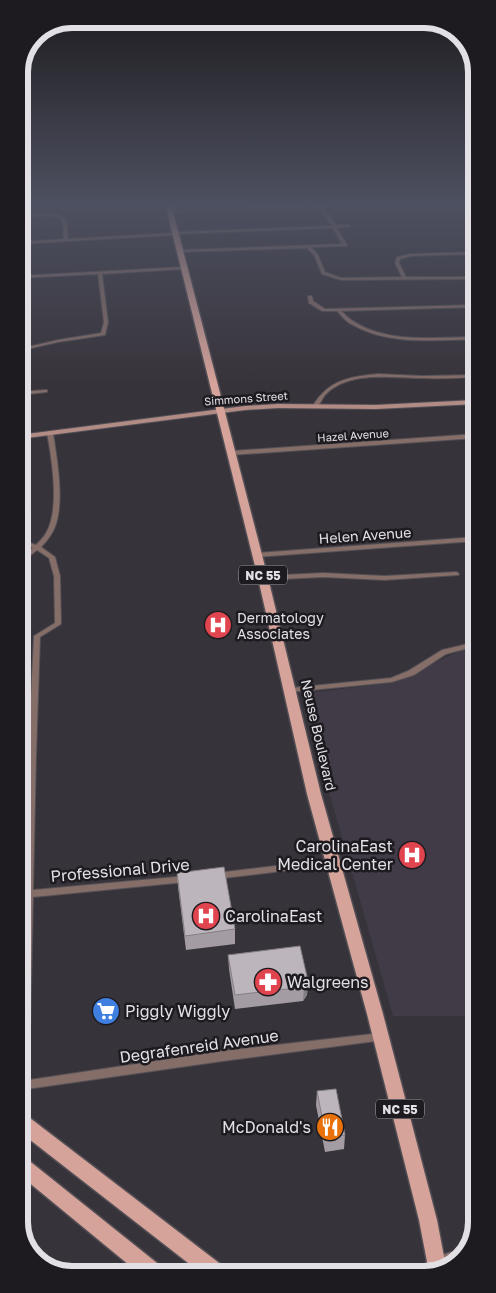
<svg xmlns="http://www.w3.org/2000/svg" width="496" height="1293" viewBox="0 0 496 1293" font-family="'Golos Text',sans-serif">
<rect width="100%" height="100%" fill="#37333a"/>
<path fill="#413a47" d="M476,648L477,1016H393L301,694L396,682L461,650Z"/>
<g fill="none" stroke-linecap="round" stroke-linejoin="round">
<g stroke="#534f55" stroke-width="2">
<g id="street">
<path d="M315,204H381L322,207L330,216L336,225H348L350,226L348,227L337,228L347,245L346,246L311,247L318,255L325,272L341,278L402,277L395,263L397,257L411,254L476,252V254L411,256L400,259L399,263L406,277H476V279L341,280L322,274L314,255L307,248L179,252L177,251L179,250L342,244L333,228L177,234L175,235L19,244V242L64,239C63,234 64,222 61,219C55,213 27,218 19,218V216C28,215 61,210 65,219C68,224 67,234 68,239L173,233L175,232L332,226L327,218L318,207L169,212L167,211L169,210L316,205Z"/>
<path d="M183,267H184V269L102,274L108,322L105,335L58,342L19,351V349L58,340L101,333L104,322L98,274L19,278V276Z"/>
<path d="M308,296H312L313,301L325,309L476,305V307L341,311C345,314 349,319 353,321C387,344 437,337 476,337V339C435,340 388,346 351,324C345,321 341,315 337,311H322L309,303Z"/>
<path d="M378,374L422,376L476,375V377C458,378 440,379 422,378C391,378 349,370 325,395C322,399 320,404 317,408H313L312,407C315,403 318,397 322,394C336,378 358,376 378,374Z"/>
<path d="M45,390H47V392L19,395V392Z"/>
<path d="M50,431L53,433C57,459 64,499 56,524C53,533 48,540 41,547L55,557L60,576L61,624L40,637L36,756L33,890L186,876L189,877L190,879L189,881L186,882L33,897L29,1080L223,1051L381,1033L384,1034L386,1037L384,1040L223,1061L20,1090V1035L28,756L34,636L55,623L54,576L49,558L37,550L22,562L20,563V558L33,548L20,543V539L36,545C40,541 44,537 46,533C60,510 52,459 47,433Z"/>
<path d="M476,434V438L231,455L228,453L231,451Z"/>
<path d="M476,537V541L256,557L253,555L256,553Z"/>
<path d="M456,572L458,573L459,574L458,575L385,580L323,577L263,580L260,578L263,576L323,573L385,576Z"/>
<path d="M476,642V646L446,654L414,675L392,682L291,692L287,690L291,688L391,678L408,671L442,650Z"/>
<path d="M333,859L336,860L337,862L336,864L333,865L216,879L213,878L212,876L213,874L216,873Z"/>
<path d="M466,1247L468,1248C465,1258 443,1270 433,1266L431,1262L433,1258Z"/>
</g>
</g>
<g stroke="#534f55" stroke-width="2">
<path id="secondary" d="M476,400V404L376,409L278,408L245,410L19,439V435L245,406L278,404L376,405Z"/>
</g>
<g stroke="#534f55" stroke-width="3">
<g id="primary">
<path d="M165,204H171L268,578L321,794L383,1014L437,1220L446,1267L438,1272H429L419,1220L367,1014L307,794L258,578Z"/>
<path d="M20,1113L26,1115L223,1266L225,1273H201L20,1132Z"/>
<path d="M21,1156L27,1159L162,1267L164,1274H140L21,1176Z"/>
</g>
</g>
<use href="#street" fill="#856d68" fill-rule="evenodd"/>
<use href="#secondary" fill="#b28c84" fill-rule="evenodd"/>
<use href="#primary" fill="#d5a39a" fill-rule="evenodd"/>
</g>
<g fill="#a39ca2">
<path d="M177,873L235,929V944L186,950L178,887Z"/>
<path d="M228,955L308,981L307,995L303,1001L235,1009L229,969Z"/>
<path d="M317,1091L345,1135L344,1149L325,1152L316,1105Z"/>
</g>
<path fill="#847f84" d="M308,981L307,995L303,1001L304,987Z"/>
<g fill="#bdb5bc" stroke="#847f84">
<path d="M224,867L235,929L185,936L177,873Z"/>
<path d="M300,946L308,981L304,987L235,995L228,955Z"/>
<path d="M336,1089L345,1135L326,1138L317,1091Z"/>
</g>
<linearGradient id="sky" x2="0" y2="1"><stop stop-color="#1e1c20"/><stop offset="0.53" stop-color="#4d5060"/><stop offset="1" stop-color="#4d5060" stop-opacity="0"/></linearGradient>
<rect width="496" height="385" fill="url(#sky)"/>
<defs>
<g id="hospital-disc" transform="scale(1.4375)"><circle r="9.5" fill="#e0444e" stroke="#1d1b1f"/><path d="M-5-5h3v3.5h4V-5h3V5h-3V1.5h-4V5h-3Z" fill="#fff"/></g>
<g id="pharmacy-disc" transform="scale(1.4375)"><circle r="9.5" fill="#e0444e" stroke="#1d1b1f"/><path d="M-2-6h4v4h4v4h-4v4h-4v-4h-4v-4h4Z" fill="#fff"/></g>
<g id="supermarket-disc" transform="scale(1.4375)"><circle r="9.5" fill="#3f7fe0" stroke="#1d1b1f"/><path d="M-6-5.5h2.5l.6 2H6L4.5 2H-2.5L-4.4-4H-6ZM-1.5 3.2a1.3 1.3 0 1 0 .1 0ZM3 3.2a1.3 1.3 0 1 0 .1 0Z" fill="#fff"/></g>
<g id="restaurant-disc" transform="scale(1.4375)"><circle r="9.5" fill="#e8710a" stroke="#1d1b1f"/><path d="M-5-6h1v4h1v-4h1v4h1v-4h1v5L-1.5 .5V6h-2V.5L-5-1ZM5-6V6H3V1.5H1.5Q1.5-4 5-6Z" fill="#fff"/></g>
</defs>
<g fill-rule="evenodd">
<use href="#hospital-disc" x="218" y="625"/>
<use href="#hospital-disc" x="412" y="855"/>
<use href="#hospital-disc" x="206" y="916"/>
<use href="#pharmacy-disc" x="268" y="982"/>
<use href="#supermarket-disc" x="106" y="1011"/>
<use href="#restaurant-disc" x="330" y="1127"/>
</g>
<g text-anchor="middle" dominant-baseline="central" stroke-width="5" stroke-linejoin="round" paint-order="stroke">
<g font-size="11" fill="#e3e0e5" stroke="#1d1b1f">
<text transform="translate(246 398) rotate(-4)">Simmons Street</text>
<text transform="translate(353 435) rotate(-4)">Hazel Avenue</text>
</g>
<g fill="#1d1b1f" stroke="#a8a5aa" stroke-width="1">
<rect x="239" y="565.5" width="48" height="19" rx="4"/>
<rect x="376" y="1099.5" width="48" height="19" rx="4"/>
</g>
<g font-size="12" font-weight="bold" fill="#e3e0e5">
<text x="263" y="575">NC 55</text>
<text x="400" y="1109">NC 55</text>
</g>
<g font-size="14" fill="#e3e0e5" stroke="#1d1b1f">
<text transform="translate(365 535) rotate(-4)">Helen Avenue</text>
<text transform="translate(319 735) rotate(77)">Neuse Boulevard</text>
</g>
<g font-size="14" fill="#e3e0e5" stroke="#1d1b1f" text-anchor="start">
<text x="237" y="617">Dermatology<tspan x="237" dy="16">Associates</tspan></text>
</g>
<g font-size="16" fill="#e3e0e5" stroke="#1d1b1f" text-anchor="start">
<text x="393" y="846" text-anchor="end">CarolinaEast<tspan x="393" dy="18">Medical Center</tspan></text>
<text x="225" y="916">CarolinaEast</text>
<text x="287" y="982">Walgreens</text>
<text x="125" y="1011">Piggly Wiggly</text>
<text x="311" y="1127" text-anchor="end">McDonald's</text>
</g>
<g font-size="16" fill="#e3e0e5" stroke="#1d1b1f">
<text transform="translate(120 870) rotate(-5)">Professional Drive</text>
<text transform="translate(199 1046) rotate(-8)">Degrafenreid Avenue</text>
</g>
</g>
<path d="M0 0H496V1293H0ZM72 28H424A44 44 0 0 1 468 72V1222A44 44 0 0 1 424 1266H72A44 44 0 0 1 28 1222V72A44 44 0 0 1 72 28Z" fill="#1d1b1f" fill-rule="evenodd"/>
<path fill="none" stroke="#e3e0e5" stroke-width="6" d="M72 28H424A44 44 0 0 1 468 72V1222A44 44 0 0 1 424 1266H72A44 44 0 0 1 28 1222V72A44 44 0 0 1 72 28Z"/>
</svg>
